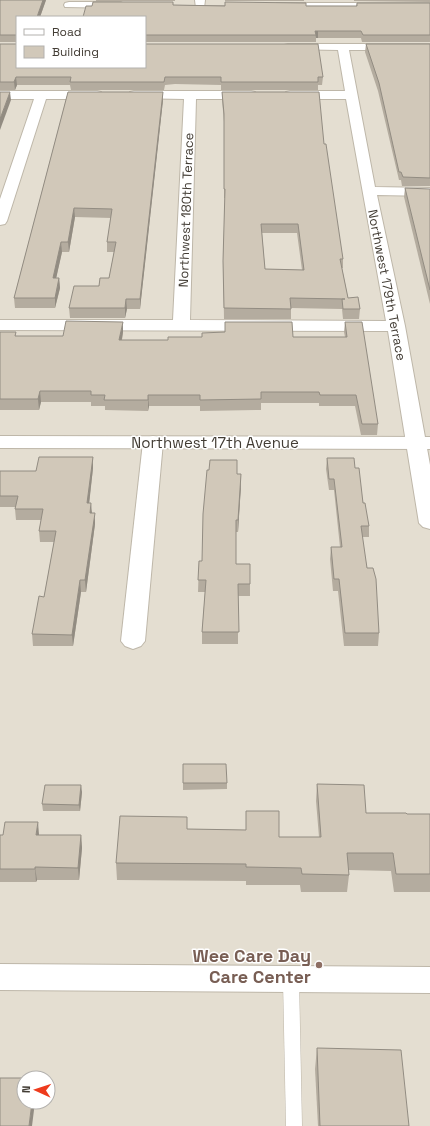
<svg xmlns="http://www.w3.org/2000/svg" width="430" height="1126" viewBox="0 0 430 1126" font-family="'Space Grotesk',sans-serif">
<rect width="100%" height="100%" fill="#f0ece3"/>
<path fill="#e4ded1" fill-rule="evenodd" d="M0,0H430V1126H0ZM17,17H145V67H17ZM24,1078H48V1102H24Z"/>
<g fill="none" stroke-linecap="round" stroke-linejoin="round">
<g stroke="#beb7a9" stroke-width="1">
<path id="service" d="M291,973L296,974L299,979L302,1126H286L283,979L286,974Z"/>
</g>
<g stroke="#beb7a9" stroke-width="2">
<g id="minor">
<path d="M195,0H205L204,8H196Z"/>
<path d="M69,2H121L126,5L121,8L65,7L64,5L65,3Z"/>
<path d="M277,3H430V9L273,8L272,6Z"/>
<path d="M288,44H430V50H349L375,187L430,188V196L377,195L405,326L430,465V529L423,527L419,523L388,331L0,330V320H173L184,99L130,98L128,95L130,92L134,91H251L255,92L257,95L255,98L251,99H196L190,320L386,321L346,99H290L286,98L284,95L286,92L290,91H345L338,50L284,49L282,47L284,45Z"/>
<path d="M0,91H97L101,92L103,95L101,98L97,99H46L7,221L5,224L0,225V199L34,99H0Z"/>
<path d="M153,436L160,438L163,442L145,641L141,646L133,649L125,646L121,641L143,442L146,438Z"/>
<path d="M0,964L430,967V993L0,990Z"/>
</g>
</g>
<g stroke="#beb7a9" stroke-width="2">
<path id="tertiary" d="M0,436L430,437V449L0,448Z"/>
</g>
<use href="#service" fill="#fff" fill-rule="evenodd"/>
<use href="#minor" fill="#fff" fill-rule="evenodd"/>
<use href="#tertiary" fill="#fff" fill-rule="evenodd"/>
</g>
<g fill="#b4ac9f" fill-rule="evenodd">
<path d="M0,0H46L40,17H17V42H0Z"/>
<rect x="96" y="0" width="79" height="1"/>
<rect x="225" y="0" width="79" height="1"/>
<path d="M354,0H430V2L354,1Z"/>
<path d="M173,2V5L356,6L357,3H430V42H362L361,38H316V42H145V17Z"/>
<path d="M0,44L17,67L323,77L322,85H318V90H221V85L175,84L165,85L164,90H71L70,85H17L15,90H0Z"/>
<path d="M366,44H430V186H402L401,180H399L378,91L365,52Z"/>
<path d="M68,92L163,100L140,309H127L125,318H70L69,308L109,278L114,252H107V242L111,218L75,217L69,252H62L56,278H59L60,288L55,308H15L14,298Z"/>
<path d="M222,92L324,144L343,259V268H342L348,298L360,309L359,319H343L342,309L291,308V319H224L223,261L225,198H224V122L222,100ZM262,233H297L302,270L265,269Z"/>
<path d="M405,188L430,189V304L404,197Z"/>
<path d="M225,322L293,337H345L344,332L345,322L378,424L377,435H361L355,406H319V403H261V410L200,411V406H149L148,411L105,410V406H91V402H41L39,410H0V332L17,336H63L123,332L122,340H168L202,337L225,332Z"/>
<path d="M93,457V468L89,503L95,524L86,592H81L73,646H33L32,634L44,597L54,542H40L39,531L41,520H16L15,509L16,507H0V471H36Z"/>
<path d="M327,458L355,468L369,526V537H362L367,568L379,633L378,646H344L338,591H333L330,559L331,547H340L334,490H329L326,469Z"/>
<path d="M237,474H241V485L238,532H236V564L250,584V596H238V644H202V632L205,592H198L199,561H202Z"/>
<path d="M183,783H227V789L183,790Z"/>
<path d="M317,784L366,813L407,814H430V892H394L391,871L348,870L349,875L347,892H301L300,885H246V881L117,880L116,863L187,829L246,830V811L279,837H319L316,801Z"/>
<path d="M82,792L80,811H43L42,804Z"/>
<path d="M0,835H81L82,848L79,880H37L36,882H0Z"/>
<path d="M317,1048L409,1126H318L315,1069Z"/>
</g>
<g fill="#928c82">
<path d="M43,0H46L40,17H37Z"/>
<path d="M315,31H318V38H316Z"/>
<path d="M16,77L17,85L15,90L14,82Z"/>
<path d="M10,92L11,100L0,130V119Z"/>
<path d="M163,92V100L140,309V299Z"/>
<path d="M74,208L75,217L69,252L68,242Z"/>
<path d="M61,242L62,252L54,288L53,278Z"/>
<path d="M59,278L60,288L55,308V298Z"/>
<path d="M126,299L127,309L125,318V308Z"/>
<path d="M123,322V332L120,350L119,340Z"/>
<path d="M40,391L41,402L39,410L38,399Z"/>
<path d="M148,395L149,406L148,411Z"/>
<path d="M93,457V468L88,514L87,503Z"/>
<path d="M241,474V485L238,532V520Z"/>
<path d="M91,503L92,514L90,513Z"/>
<path d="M95,513V524L86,592L85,580Z"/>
<path d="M80,580L81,592L73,646L72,635Z"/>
<path d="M81,785L82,792L80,811L79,805Z"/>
<path d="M38,822L39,835L38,848L36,835Z"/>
<path d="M81,835L82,848L79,880L78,868Z"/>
<path d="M35,867L37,880L36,882L35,869Z"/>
<path d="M32,1102H35L32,1126H29Z"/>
</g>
<g fill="#d1c8b9" stroke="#928c82" fill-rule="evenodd">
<path d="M0,0H43L37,17H17V36L16,35H0Z"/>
<path d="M93,2H173V5L225,6V2L306,3V6H357V3H430V35H363L361,31H315L316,35H145V17H83L86,6H92Z"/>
<path d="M0,44H17V67H145V44H318L323,77H318V82H221V77H165L164,82H70L71,77H16L14,82H0Z"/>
<path d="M366,44H430V178L403,177L401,172H399L379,83Z"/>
<path d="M0,92H10L0,119Z"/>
<path d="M68,92H163L140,299H126L125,308H69L74,286H99L100,278H109L116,242H107L112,209L74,208L68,242H61L53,278H59L55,298H14Z"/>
<path d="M222,92H319L324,144H326L343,259H340L348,298L358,297L360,309H343L342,299H345L290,298L291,309L224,308L223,261L225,189H224V114ZM261,224H298L304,270L265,269Z"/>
<path d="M405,188L430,189V290Z"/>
<path d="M66,321L123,322L119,340H168V337H202V333L225,332V322H292L293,337H347L345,322H362L378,424H362L356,395H320L319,392H261V399L200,400V395H148V400H104L105,395H91V391H40L38,399H0V332H16L15,336H63Z"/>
<path d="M39,457H93L87,503H91L90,513H95L85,580H80L72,635L32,634L39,596L44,597L56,531H39L43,509H15L18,496H0V471H36Z"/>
<path d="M327,458H354L355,468H359L363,503H365L369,526H361L367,568H373L376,579L379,633H345L339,579H334L331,547H342L334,479H329Z"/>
<path d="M210,460H237V474H241L238,520H236V564H250V584H238L239,632H202L206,580H198L199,561H202L203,514L207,470H209Z"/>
<path d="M183,764H226L227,783H183Z"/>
<path d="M317,784L364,785L366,813H406L407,814H430V874H396L393,853H347L349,875L302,874L301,868L246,867V864L116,863L120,816L187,817V829L246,830V811H279V837H321Z"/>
<path d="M45,785H81L79,805L42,804Z"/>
<path d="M5,822H38L36,835H81L78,868L35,867V869H0V835H3Z"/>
<path d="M317,1048L401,1050L409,1126H320Z"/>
<path d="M0,1078H34H24V1102H32L29,1126H0Z"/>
</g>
<circle fill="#8d6e63" stroke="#fff" stroke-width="1.5" cx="319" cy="965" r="4"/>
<g text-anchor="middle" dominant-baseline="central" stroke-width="3" stroke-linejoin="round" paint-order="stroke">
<g font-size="13" fill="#423c34" stroke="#fff">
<text transform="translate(186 210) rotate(-88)">Northwest 180th Terrace</text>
<text transform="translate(387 285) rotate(79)">Northwest 179th Terrace</text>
</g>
<g font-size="15" fill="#423c34" stroke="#fff">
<text x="215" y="442">Northwest 17th Avenue</text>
</g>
<g font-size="18" font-weight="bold" fill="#785e54" stroke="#fff" text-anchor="end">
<text x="311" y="955">Wee Care Day<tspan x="311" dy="21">Care Center</tspan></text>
</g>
</g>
<rect x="16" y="16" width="130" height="52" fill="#ffffff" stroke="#b3b1ae"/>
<rect x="24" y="29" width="20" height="6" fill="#ffffff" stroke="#b3b1ae"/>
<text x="52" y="36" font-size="12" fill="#423c34">Road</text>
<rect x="24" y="46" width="20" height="12" fill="#d1c8b9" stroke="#b3b1ae"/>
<text x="52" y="56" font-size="12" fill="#423c34">Building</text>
<g transform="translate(36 1090) rotate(273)"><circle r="19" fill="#ffffff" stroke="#b3b1ae"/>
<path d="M0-3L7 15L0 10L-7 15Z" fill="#ee3b1d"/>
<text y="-6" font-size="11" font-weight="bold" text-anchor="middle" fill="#423c34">N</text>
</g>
</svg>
